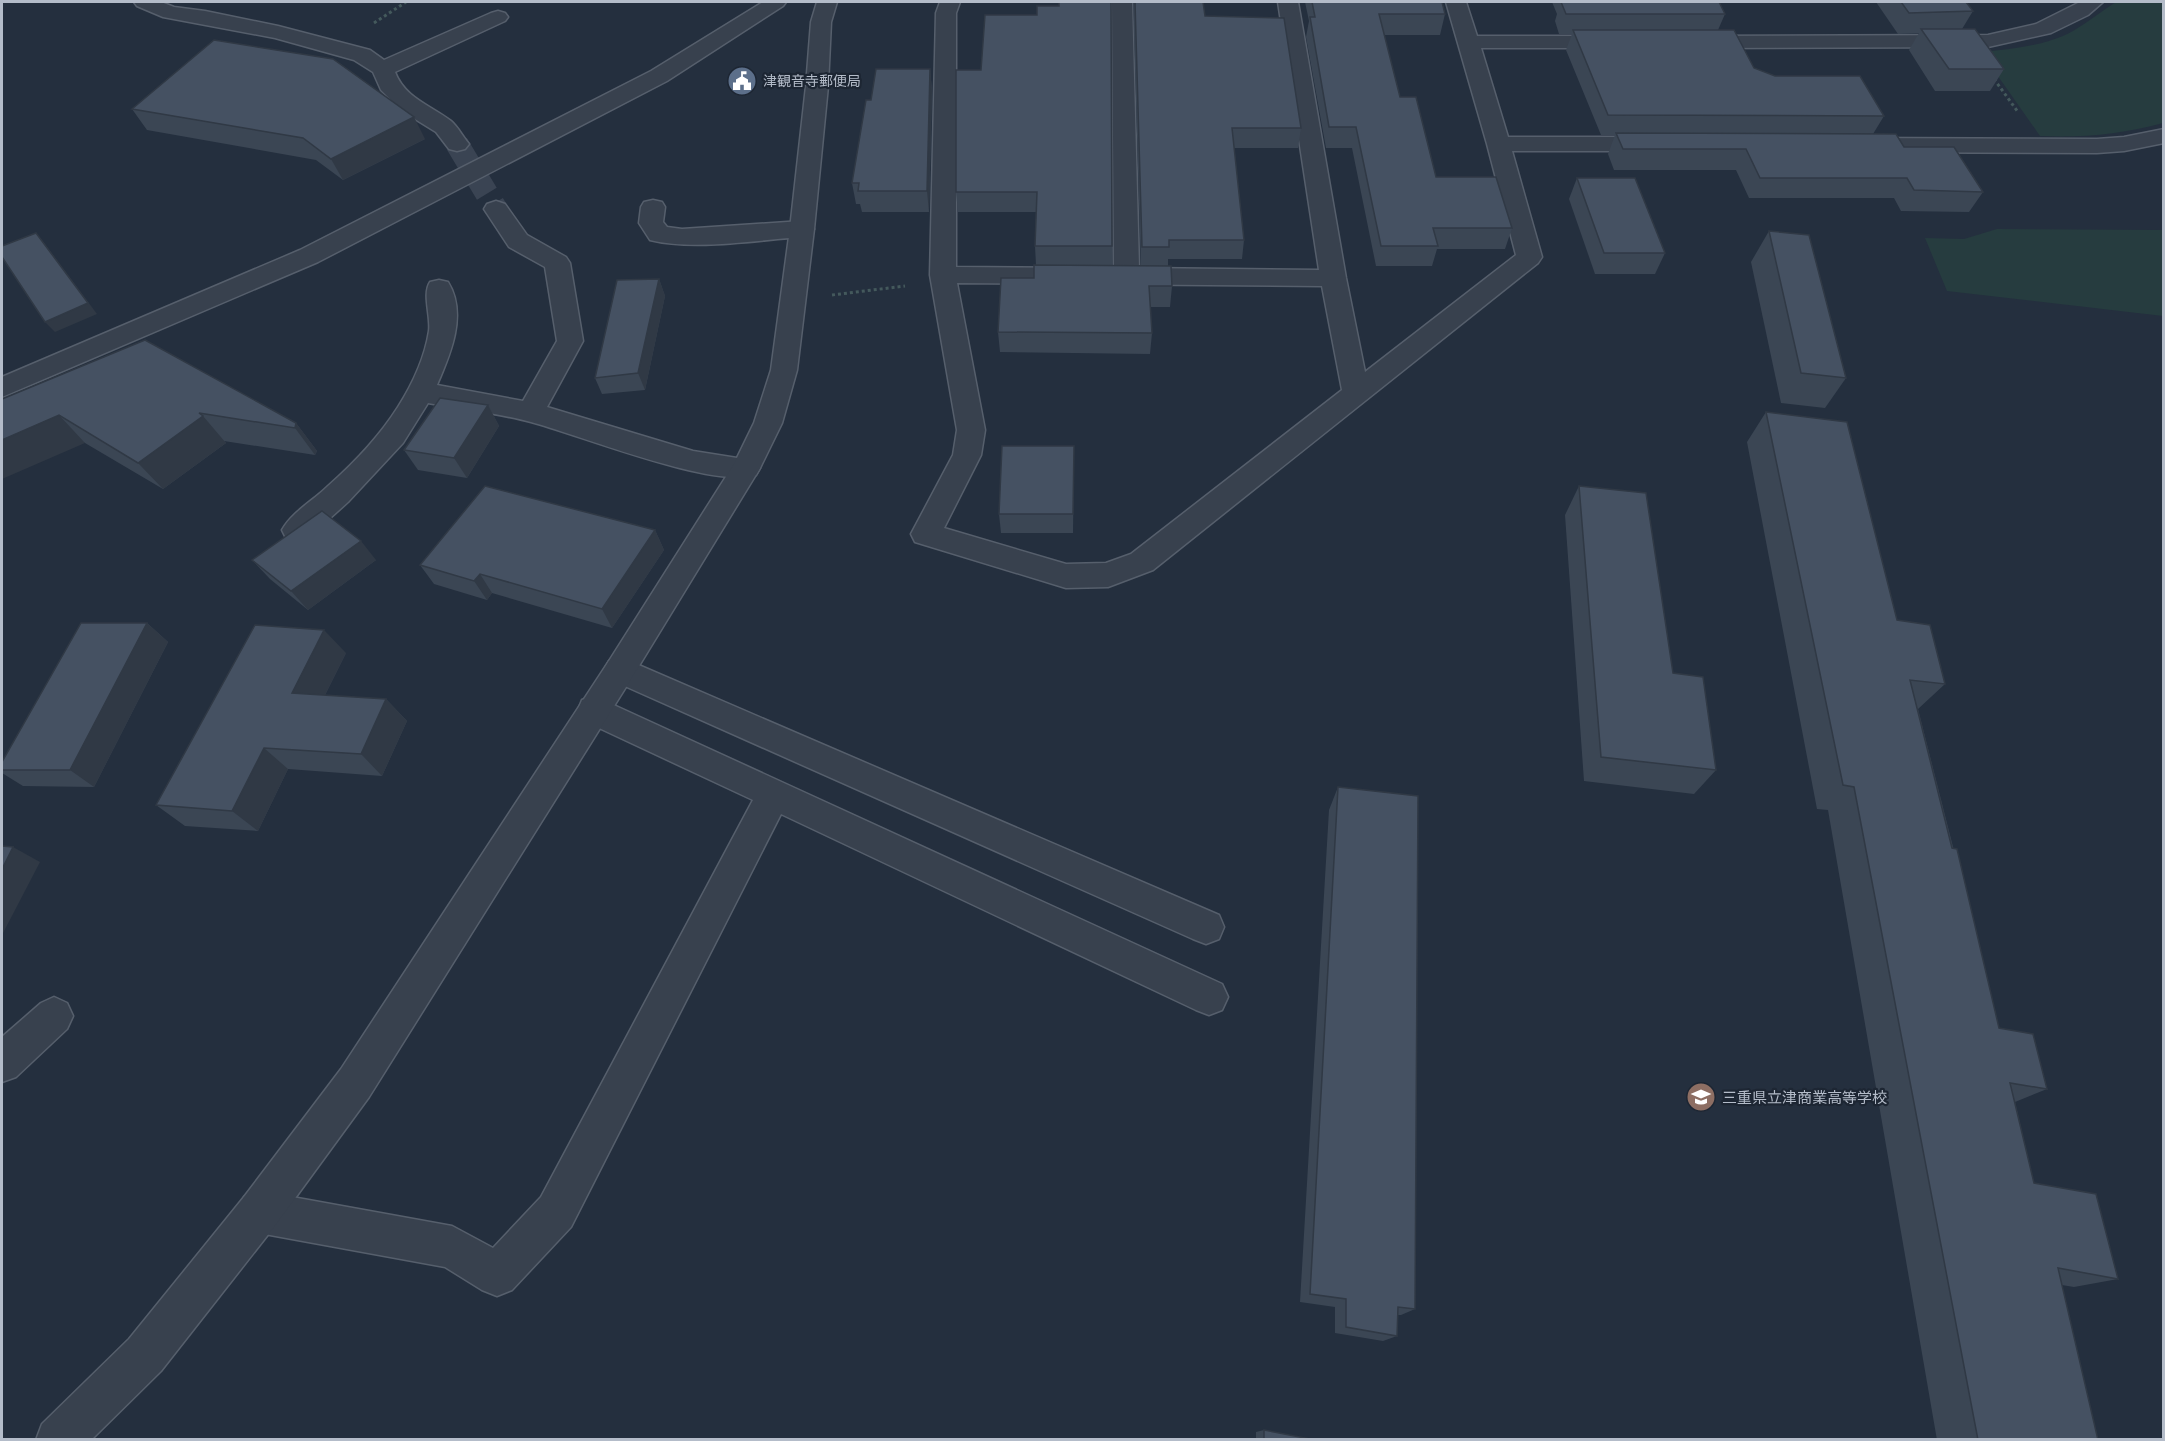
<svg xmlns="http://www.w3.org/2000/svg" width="2165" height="1441" viewBox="0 0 2165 1441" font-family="Poppins,'Noto Sans JP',sans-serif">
<rect width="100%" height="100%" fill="#242f3e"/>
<g fill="#263c3f">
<path d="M2116,2L2164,3L2163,123C2123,134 2082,138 2040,136L1981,52C2011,49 2046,46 2073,31C2088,22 2102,11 2116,2Z"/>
<path d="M1997,229L2163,230V316L1947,291L1925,238L1964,239Z"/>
</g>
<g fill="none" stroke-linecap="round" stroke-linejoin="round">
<path stroke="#3a4453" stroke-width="23" stroke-dasharray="23 12" stroke-linecap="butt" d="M457,144L496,209"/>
<g stroke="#565f6c" stroke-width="3">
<g id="minor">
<path d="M134,2H161L174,7L205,11L278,26L370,50L384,60L491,13L498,11L505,13L508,17L505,21L395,72C405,98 430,105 451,121C458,127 463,137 469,144L465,149L457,151L449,149L436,132L402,111L381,90L373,72L354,60L275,38L163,17L137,6Z"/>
<path d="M940,2H960L956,13V267L1114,268L1112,2H1132L1139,268L1319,270L1278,2H1298L1346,278L1365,372L1516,255L1487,144L1446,2H1466L1477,36H1614L1622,37L1625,42L1622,47L1614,48H1481L1508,137H1656L1664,139L1668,144L1664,149L1656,151H1512L1542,257L1538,263L1153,570L1108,587L1066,588L915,542L911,534L953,455L957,430L930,275L936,13ZM957,283L1322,286L1342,390L1131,554L1106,563L1066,564L944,528L981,455L985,430Z"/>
<path d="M2080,2H2103L2088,15L2051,33L1988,47L1695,48L1687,47L1684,42L1687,37L1695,36L1988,35L2036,24Z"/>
<path d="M2164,129V143L2124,151L2097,153L1857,152L1849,150L1845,145L1849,140L1857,138L2097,139L2124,137Z"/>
<path d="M653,200L662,202L665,207L663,222L667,227L682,229L802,221L811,224L814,229L811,234L802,237C756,240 694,251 650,240L639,223L641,207L644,202Z"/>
<path d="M496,201L505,204L527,235L566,257L570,263L583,341L547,407L693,451L756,461L760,468L756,475C713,489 580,435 531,422C497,413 462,409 428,403L403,443L348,502L308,538L297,541L286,538L282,530C292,512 314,500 328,486C354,463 379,437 398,407C412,385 425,357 429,331C431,316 422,294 430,282L439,280L448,282C468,314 450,355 437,385L523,401L557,341L545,267L509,247L484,209L487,204Z"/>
<path d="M620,657L1219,915L1224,927L1219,939L1206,944L1193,939L609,679L604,670L609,661Z"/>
<path d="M594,696L1222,984L1228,997L1222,1010L1209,1015L1196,1010L781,814L571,1227L512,1290L497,1296L482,1290L445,1267L259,1233L244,1227L238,1212L244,1197L259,1191L452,1226L493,1248L541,1197L753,800L582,720L578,710L582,700Z"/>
<path d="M54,997L67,1003L73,1016L67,1029L16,1077L2,1082V1037L41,1003Z"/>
</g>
</g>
<g stroke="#565f6c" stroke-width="3">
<g id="tertiary">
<path d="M763,2H786L783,6L667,81L318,262L2,397V377L300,250L651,71Z"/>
<path d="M817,2H837L831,22L828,86L814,229L797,370L782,423L760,468L631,679L369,1097L274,1227L161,1371L91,1440H36L42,1424L129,1339L244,1197L341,1069L609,661L734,464L754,423L771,370L790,229L806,86L811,22Z"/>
</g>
</g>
<g stroke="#44595c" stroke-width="3" stroke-dasharray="3 3" stroke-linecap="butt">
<path d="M374,23L406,2"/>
<path d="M1994,79L2018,112"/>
<path d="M832,295L905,286"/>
</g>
<use href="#minor" fill="#38414e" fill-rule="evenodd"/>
<use href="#tertiary" fill="#38414e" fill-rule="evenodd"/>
</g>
<g fill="#3b4654">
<path d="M1133,2H1203L1205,16L1301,128L1298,148H1234L1244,240L1242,259H1168V266H1141Z"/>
<path d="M1305,2H1442L1445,14L1440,35H1384L1400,97L1436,177L1512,228L1505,249H1437L1432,266H1376L1352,148H1326L1306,37L1309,21Z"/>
<path d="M1552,2H1719L1725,14L1718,30L1754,68L1884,116L1873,134L1904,147L1983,192L1969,212L1901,211L1894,198H1749L1736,170H1614L1608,154L1615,135H1601L1566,50L1572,34H1559L1555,21L1557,14Z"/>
<path d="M1876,2H1966L1973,11L1962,29L2004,69L1990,91H1935L1909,50L1919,33L1898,34Z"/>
<path d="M930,69L932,90L929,212H862L860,204H856L852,183L871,100Z"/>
<path d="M956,70L1112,246V266L1172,286L1170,307H1150L1152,333L1150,354L1000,352L998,332L1034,278L1036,265L1035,246L1036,212H958L956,192Z"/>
<path d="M132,109L425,139L343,180L316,160L147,130Z"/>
<path d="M1577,178L1665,253L1655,274H1595L1569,199Z"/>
<path d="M1769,231L1846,378L1825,408L1781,403L1751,262Z"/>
<path d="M659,279L665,296L645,390L602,394L595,378Z"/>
<path d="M145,340L296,423L317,451L315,455L224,441L226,443L163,489L85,443L2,399Z"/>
<path d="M488,405L499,426L467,478L418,470L404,450Z"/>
<path d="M1766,412L1897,620L1945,684L1918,709L1999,1028L2047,1089L2015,1102L2034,1183L2118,1279L2074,1287L2062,1285L2098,1440H1937L1828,810L1817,809L1747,442Z"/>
<path d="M1074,446L1073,533H1001L999,514Z"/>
<path d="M1579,486L1716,770L1694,794L1584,781L1565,515Z"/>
<path d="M655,530L664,550L612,628L492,593L487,600L434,584L420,565Z"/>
<path d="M252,560H376L308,610L270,579Z"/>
<path d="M147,623L168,642L94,787L23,786L2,773V762Z"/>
<path d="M346,653L325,695L386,699L407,721L382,776L288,769L258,831L185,826L156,805Z"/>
<path d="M1338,787L1415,1309L1401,1315H1398L1397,1336L1383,1341L1335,1333V1307L1300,1302L1329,810Z"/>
<path d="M1264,1430L1315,1440H1256V1432Z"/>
</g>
<g fill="#303945">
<path d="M930,69L932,90L929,212L927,191Z"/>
<path d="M414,117L425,139L343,180L331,159Z"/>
<path d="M36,233L45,244L97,314L55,332L45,322Z"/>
<path d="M659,279L665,296L645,390L638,373Z"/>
<path d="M488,405L499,426L467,478L454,458Z"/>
<path d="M59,415L85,443L2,479V440Z"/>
<path d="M203,416L226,443L163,489L138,463Z"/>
<path d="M296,423L317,451L315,455L295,428Z"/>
<path d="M655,530L664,550L612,628L602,609Z"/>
<path d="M361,541L376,560L308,610L291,591Z"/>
<path d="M480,574L492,593L487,600L474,581Z"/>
<path d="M147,623L168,642L94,787L70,770Z"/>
<path d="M324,630L346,653L315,715L292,693Z"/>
<path d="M386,699L407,721L382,776L361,754Z"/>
<path d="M264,748L288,769L258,831L232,811Z"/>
<path d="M13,847L40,862L2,935V869Z"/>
</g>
<g fill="#455162" stroke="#303945" stroke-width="1.5">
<path d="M1059,2H1111L1112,246H1035L1037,192H956V70H981L985,15H1037V6H1059Z"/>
<path d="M1135,2H1203L1205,16L1284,18L1301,128H1232L1244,240H1169V247H1142Z"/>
<path d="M1312,2H1442L1445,14H1379L1400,97H1416L1436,177H1496L1512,228H1433L1438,246H1381L1356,127H1329L1310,17H1315Z"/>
<path d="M1561,2H1719L1725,14H1566Z"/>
<path d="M1901,2H1966L1973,11L1909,13Z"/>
<path d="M1921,29H1975L2004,69H1949Z"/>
<path d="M1573,30H1734L1754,68L1775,76H1860L1884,116L1608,115Z"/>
<path d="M214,40L333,59L414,117L331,159L303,138L132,109Z"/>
<path d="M876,69H930L927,191H858L859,183H852L866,100H871Z"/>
<path d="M1616,133L1896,134L1904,147H1954L1983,192L1914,190L1907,178H1760L1746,149H1623Z"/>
<path d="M1577,178H1635L1665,253H1604Z"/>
<path d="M1769,231L1809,235L1846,378L1801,373Z"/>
<path d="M36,233L88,303L45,322L2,257V246Z"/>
<path d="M1034,265L1171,266L1172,286H1149L1152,333L998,332L1001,278H1034Z"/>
<path d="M659,279L638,373L595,378L617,280Z"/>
<path d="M145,340L296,423L295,428L199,413L203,416L138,463L59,415L2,440V399Z"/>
<path d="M440,398L488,405L454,458L404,450Z"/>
<path d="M1766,412L1847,422L1897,620L1930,625L1945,684L1910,680L1952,848L1957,849L1999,1028L2033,1034L2047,1089L2010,1083L2034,1183L2096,1194L2118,1279L2058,1268L2098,1440H1978L1854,787L1843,785Z"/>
<path d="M1002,446H1074L1073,514H999Z"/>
<path d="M485,486L655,530L602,609L480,574L474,581L420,565Z"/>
<path d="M1579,486L1646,493L1673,673L1703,677L1716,770L1601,757Z"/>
<path d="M322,511L361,541L291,591L252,560Z"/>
<path d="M81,623H147L70,770H2V762Z"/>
<path d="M255,625L324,630L292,693L386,699L361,754L264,748L232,811L156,805Z"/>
<path d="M1338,787L1418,796L1415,1309L1398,1307L1397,1336L1346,1327V1299L1310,1294Z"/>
<path d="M2,846L13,847L2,869Z"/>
<path d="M1264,1430L1315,1440H1264Z"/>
</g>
<defs>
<g id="civic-disc" transform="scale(1.5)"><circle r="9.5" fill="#5c6f8a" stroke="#1d2633"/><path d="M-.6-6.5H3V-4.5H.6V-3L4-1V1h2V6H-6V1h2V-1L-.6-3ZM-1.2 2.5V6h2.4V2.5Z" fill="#fff"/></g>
<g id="school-disc" transform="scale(1.5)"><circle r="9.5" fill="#8d6e63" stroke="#1d2633"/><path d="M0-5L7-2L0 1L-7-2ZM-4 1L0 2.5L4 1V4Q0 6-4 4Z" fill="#fff"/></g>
</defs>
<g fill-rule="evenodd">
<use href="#civic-disc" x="742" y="81"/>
<use href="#school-disc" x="1701" y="1097"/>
</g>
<g text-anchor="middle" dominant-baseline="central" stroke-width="4.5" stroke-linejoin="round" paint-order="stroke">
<g font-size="14" fill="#b4bcc9" stroke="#1d2633" text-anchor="start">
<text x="763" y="81">津観音寺郵便局</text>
</g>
<g font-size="15" fill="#b4bcc9" stroke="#1d2633" text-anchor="start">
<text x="1722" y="1097">三重県立津商業高等学校</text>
</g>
</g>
<rect width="2165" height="1441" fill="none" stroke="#b4bcc9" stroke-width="6"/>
</svg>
